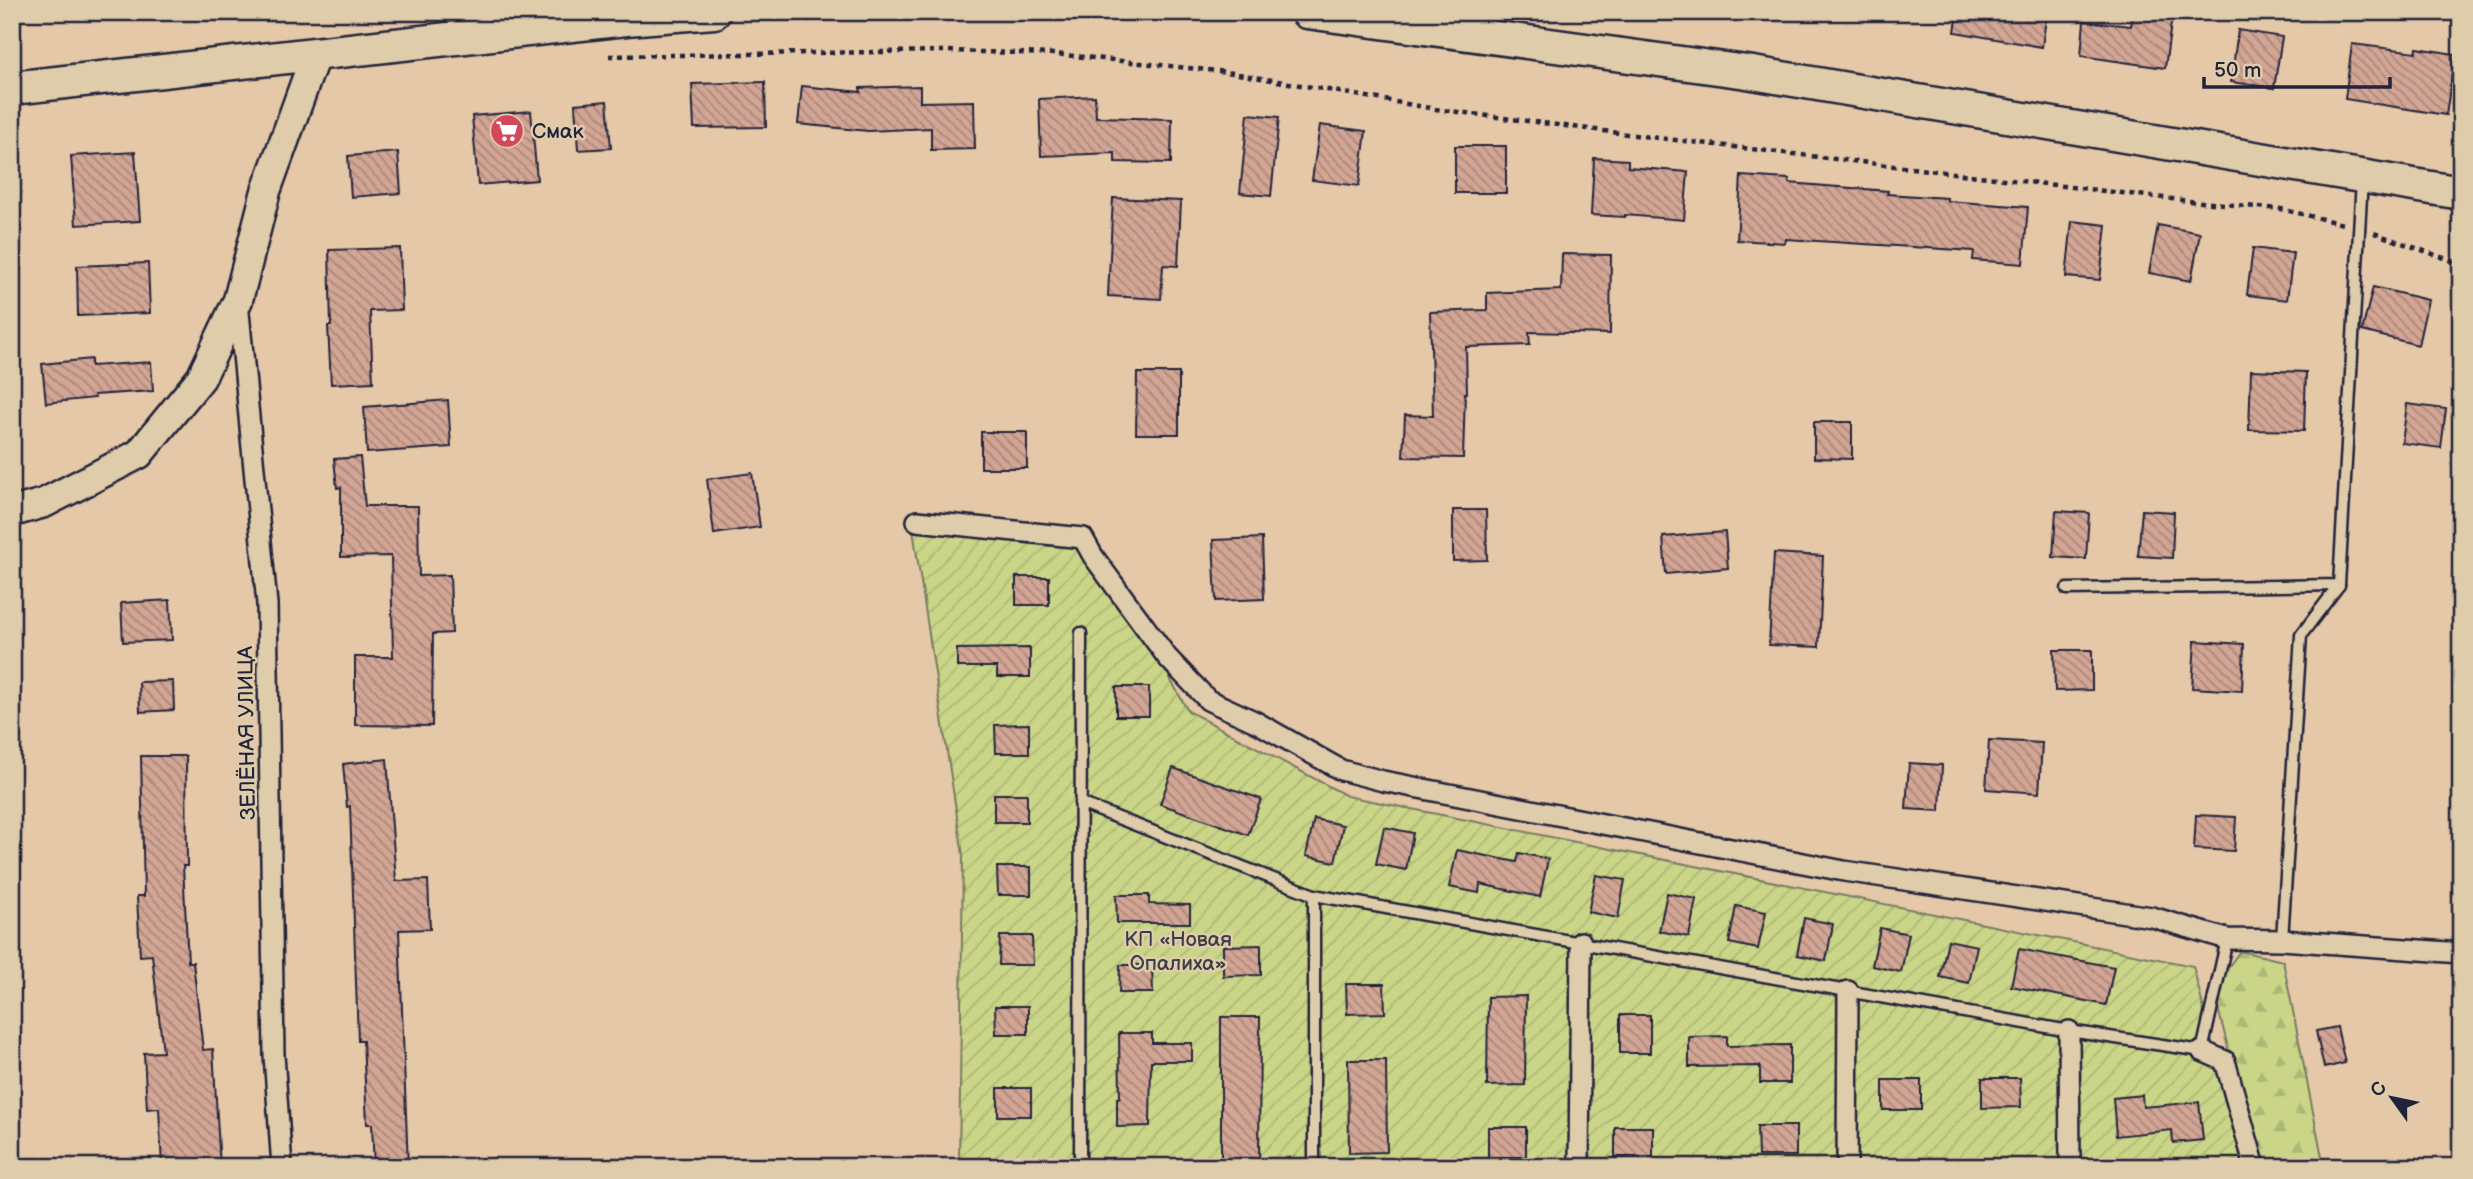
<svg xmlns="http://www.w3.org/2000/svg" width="2473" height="1179" viewBox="0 0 2473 1179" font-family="'Balsamiq Sans',sans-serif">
<defs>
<pattern id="forest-firs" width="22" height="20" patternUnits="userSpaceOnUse" patternTransform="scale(1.75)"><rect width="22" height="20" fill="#cad588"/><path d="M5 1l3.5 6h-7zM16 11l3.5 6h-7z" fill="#adb776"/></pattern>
<pattern id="garden-furrows" width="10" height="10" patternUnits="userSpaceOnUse" patternTransform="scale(1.75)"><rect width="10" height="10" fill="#cad588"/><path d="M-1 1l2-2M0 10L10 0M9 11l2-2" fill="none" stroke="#adb776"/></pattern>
<pattern id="building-back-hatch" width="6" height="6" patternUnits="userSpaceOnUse" patternTransform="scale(1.75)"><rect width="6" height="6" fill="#d2a594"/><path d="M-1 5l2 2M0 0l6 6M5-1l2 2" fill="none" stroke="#aa867a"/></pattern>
</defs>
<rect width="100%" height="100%" fill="#e5c8a8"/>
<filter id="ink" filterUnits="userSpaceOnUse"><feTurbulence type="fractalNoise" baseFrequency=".0143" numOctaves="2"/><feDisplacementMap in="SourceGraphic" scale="14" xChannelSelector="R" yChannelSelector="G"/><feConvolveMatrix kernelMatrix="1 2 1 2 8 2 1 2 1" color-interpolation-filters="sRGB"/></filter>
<g filter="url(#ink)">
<path fill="url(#forest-firs)" stroke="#767c62" stroke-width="2" d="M2240,951L2283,961L2324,1167H2258L2213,988Z"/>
<path fill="url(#garden-furrows)" stroke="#767c62" stroke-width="2" d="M911,517L1089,532L1188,711L1347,796L2193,966L2243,1167H959L963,855Z"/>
<g fill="url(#building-back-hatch)" stroke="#22223b" stroke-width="2">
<path d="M1958,12H2047L2042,47L1955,32Z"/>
<path d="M2133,12L2172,16L2165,68L2081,56L2084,21L2131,26Z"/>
<path d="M2238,30L2282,37L2274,88L2231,82Z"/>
<path d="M2352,44L2416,52L2417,48L2455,54L2446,115L2345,99Z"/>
<path d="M765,82L766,127L694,128L692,84Z"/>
<path d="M802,86L861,92L860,88L920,86V102L974,101L975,149L931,150V128L868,131L798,124Z"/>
<path d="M1095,96L1096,117L1172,119L1171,163L1115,162V153L1041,156L1039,99Z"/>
<path d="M607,101L611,148L578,150L575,104Z"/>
<path d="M531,111L537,180L478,185L472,116Z"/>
<path d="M1248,114L1279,117L1271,196L1240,193Z"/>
<path d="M1320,125L1366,131L1359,186L1312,180Z"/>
<rect x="1455" y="146" width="51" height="47"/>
<path d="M135,152L140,221L76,225L71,156Z"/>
<path d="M398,152L401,193L351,197L348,156Z"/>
<path d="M1594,158L1628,160V167L1688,172L1684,220L1625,215V217L1591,215Z"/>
<path d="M1741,176L1789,179V183L1888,191L1887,194L1947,198V201L2028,207L2023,264L1973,260L1974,251L1786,239L1785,243L1737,240Z"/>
<path d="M1113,198L1181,201L1178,266L1163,265L1161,299L1108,296Z"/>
<path d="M2072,221L2106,225L2100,280L2066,277Z"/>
<path d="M2158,225L2200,233L2191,281L2149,273Z"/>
<path d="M400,248L402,310L370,311L373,382L331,384L328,326H331L329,250Z"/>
<path d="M2253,248L2293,253L2287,300L2247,295Z"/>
<path d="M1562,254L1611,255L1610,334L1529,332L1530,345L1466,347L1467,393H1465L1463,458L1403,457L1405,415L1433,416L1430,312L1487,310V293L1561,290Z"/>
<path d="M148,263L150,313L78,316L77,266Z"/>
<path d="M2373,287L2428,300L2418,345L2362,331Z"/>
<path d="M91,359V366L151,362L153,391L94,395L95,398L46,403L42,364Z"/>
<path d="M2251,370L2306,372L2304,431L2249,430Z"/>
<path d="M1137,373H1179V434H1136Z"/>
<path d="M448,400L451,447L367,453L364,407Z"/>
<path d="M2407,404L2446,409L2441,448L2402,443Z"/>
<path d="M1814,422H1852V459L1814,458Z"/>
<rect x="981" y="432" width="46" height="36"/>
<path d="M360,457L365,506H418L419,576L450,575L452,633L433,634L432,726L355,725V657H393L391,556L341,557V487L337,488L334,459Z"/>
<path d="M752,473L760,527L714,534L707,479Z"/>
<path d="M1453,510H1486L1487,560L1453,561Z"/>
<path d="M2142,510L2174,512L2172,558L2138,556Z"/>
<path d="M2056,511L2089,513L2086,559L2053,557Z"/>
<path d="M1725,532L1728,568L1666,574L1663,537Z"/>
<path d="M1262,538L1264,599L1216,601L1213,540Z"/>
<path d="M1774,553L1823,556L1819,647L1769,645Z"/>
<rect x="1016" y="577" width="33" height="28"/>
<path d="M170,600L172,640L123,642L121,603Z"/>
<path d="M2195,641L2244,644L2242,691L2192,688Z"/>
<path d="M1030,648V677H997V667H957V649Z"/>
<path d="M2054,650H2092V690L2055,691Z"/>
<path d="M173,681L174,710L140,712L139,682Z"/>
<rect x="1116" y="687" width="33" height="29"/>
<path d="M1029,724V753H996L995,725Z"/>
<path d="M1989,740L2042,743L2039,793L1986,789Z"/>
<path d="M141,756H186L187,866H183L188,962H193L203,1050L213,1049L220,1167H162L159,1108L147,1109L144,1053L163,1052L152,955L140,956L137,896H144Z"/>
<path d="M387,759L396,881L428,880L430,929L399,930L408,1167H374L372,1124H367L363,1041H358L350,806L347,807L343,764Z"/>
<path d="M1909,763L1942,765L1940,811L1906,809Z"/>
<path d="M1173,768L1261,799L1248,835L1160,804Z"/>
<rect x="994" y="794" width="33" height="28"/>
<path d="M2196,815L2236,817L2234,851L2194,849Z"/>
<path d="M1314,819L1343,825L1335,862L1306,856Z"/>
<path d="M1384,827L1413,833L1406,870L1376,864Z"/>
<path d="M1457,850L1517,862L1519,853L1548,859L1540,897L1480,884L1479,893L1449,887Z"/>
<path d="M997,867H1031V895H998Z"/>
<path d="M1596,875L1625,880L1618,918L1588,912Z"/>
<path d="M1667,893L1696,899L1689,937L1659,931Z"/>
<path d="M1116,895H1149V904L1190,905V923H1117Z"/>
<path d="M1736,906L1766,912L1758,949L1729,943Z"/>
<path d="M1804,918L1833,924L1826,961L1797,955Z"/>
<path d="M1880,928L1909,934L1901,972L1872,966Z"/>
<path d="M1000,936H1032L1033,965H999Z"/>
<path d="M1948,940L1977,946L1969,983L1940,977Z"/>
<path d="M1261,945V975L1223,976V946Z"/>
<path d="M2019,949L2114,967L2106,1005L2011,986Z"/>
<path d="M1120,965H1152L1153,993H1119Z"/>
<path d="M1346,984H1384L1385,1013L1347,1014Z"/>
<path d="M1526,996L1525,1085L1487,1086L1488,997Z"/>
<path d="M995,1006H1028V1034H996Z"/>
<rect x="1620" y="1015" width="30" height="38"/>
<path d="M1221,1017H1260L1259,1167H1221Z"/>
<path d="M2337,1027L2345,1063L2324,1068L2316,1031Z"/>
<path d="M1119,1033H1152V1043H1192V1061H1151L1150,1126L1117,1127V1098H1120Z"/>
<path d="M1727,1036V1046L1790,1045V1083H1760V1066L1689,1067V1037Z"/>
<path d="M1348,1060H1386L1387,1152L1349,1153Z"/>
<path d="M1982,1078H2020L2021,1107L1982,1108Z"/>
<rect x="1883" y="1080" width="38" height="30"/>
<rect x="998" y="1088" width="33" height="28"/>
<path d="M2142,1095L2143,1107L2199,1102L2203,1140L2173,1143L2172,1130L2116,1136L2113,1098Z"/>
<path d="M1757,1126H1796V1156H1758Z"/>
<rect x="1488" y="1127" width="38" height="30"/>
<rect x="1615" y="1127" width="38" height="30"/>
</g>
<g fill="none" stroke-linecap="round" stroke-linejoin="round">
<g stroke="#22223b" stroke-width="15">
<g id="lane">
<path d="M2067,589L2339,585L2362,179"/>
<path d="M1080,803L1314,895L2069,1031L2202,1051L2227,939"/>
<path d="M2282,940L2301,635L2339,585"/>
<path d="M1080,1167L1081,633"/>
<path d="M1314,1167V895"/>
</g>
</g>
<g stroke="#22223b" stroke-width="24">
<g id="street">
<path d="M238,302L267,604L274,1055L282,1167"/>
<path d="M917,521L1083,538L1093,556L1167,657L1208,700L1256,722L1341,770L1383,781L1844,871L2152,917L2227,939L2282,940L2461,953"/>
<path d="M2069,1031L2070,1167"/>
<path d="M2202,1051L2225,1061L2255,1167"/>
<path d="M1579,1167L1581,942"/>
<path d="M1847,1167L1848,991"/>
</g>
</g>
<g stroke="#22223b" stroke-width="33">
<path id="secondary" d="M12,512L44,503L139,454L201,378L238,300L266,191L316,53"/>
</g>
<g stroke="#22223b" stroke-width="37">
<g id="primary">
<path d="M1307,12L1747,72L2461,193"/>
<path d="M12,88L626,19L714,12"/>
</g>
</g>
<g stroke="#22223b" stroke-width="4.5" stroke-dasharray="5 5" stroke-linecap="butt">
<path d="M609,56L947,51L1055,54L1227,72L1435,109L1650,137L2189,201L2281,209L2343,224"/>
<path d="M2374,233L2461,264"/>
</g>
<use href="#lane" stroke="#dfccaa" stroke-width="10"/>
<use href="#street" stroke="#dfccaa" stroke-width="19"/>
<use href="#secondary" stroke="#dfccaa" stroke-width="28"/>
<use href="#primary" stroke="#dfccaa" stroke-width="32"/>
</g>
</g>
<defs>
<g id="supermarket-disc" transform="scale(1.75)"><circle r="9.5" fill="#d1495b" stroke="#dfccaa"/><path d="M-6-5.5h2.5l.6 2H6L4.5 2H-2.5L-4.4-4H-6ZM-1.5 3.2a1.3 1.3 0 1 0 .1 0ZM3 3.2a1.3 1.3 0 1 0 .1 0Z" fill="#fff"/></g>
</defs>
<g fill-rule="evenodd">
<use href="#supermarket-disc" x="507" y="131"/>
</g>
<g text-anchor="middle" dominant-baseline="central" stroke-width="5" stroke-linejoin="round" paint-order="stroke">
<g font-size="21" fill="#22223b" stroke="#dfccaa" text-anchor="start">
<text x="532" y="131">Смак</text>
</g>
<g font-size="21" fill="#22223b" stroke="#dfccaa">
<text transform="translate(247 733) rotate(-91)">ЗЕЛЁНАЯ УЛИЦА</text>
</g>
<g font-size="21" fill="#3b3d47" stroke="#dfccaa">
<text x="1178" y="939">КП «Новая<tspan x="1178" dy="24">Опалиха»</tspan></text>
</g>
</g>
<rect width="2473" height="1179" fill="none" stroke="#dfccaa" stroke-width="42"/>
<rect x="21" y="21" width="2431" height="1137" fill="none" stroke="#22223b" stroke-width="2.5" filter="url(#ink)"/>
<g transform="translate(2392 1098) rotate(303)" stroke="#dfccaa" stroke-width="5" paint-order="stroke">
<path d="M0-5L12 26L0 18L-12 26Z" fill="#22223b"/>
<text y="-10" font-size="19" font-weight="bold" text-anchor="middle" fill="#22223b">С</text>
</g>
<path d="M2204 77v10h186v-10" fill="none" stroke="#22223b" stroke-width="3.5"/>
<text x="2214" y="77" font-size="21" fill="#22223b" stroke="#dfccaa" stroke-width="5" paint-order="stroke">50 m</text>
</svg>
